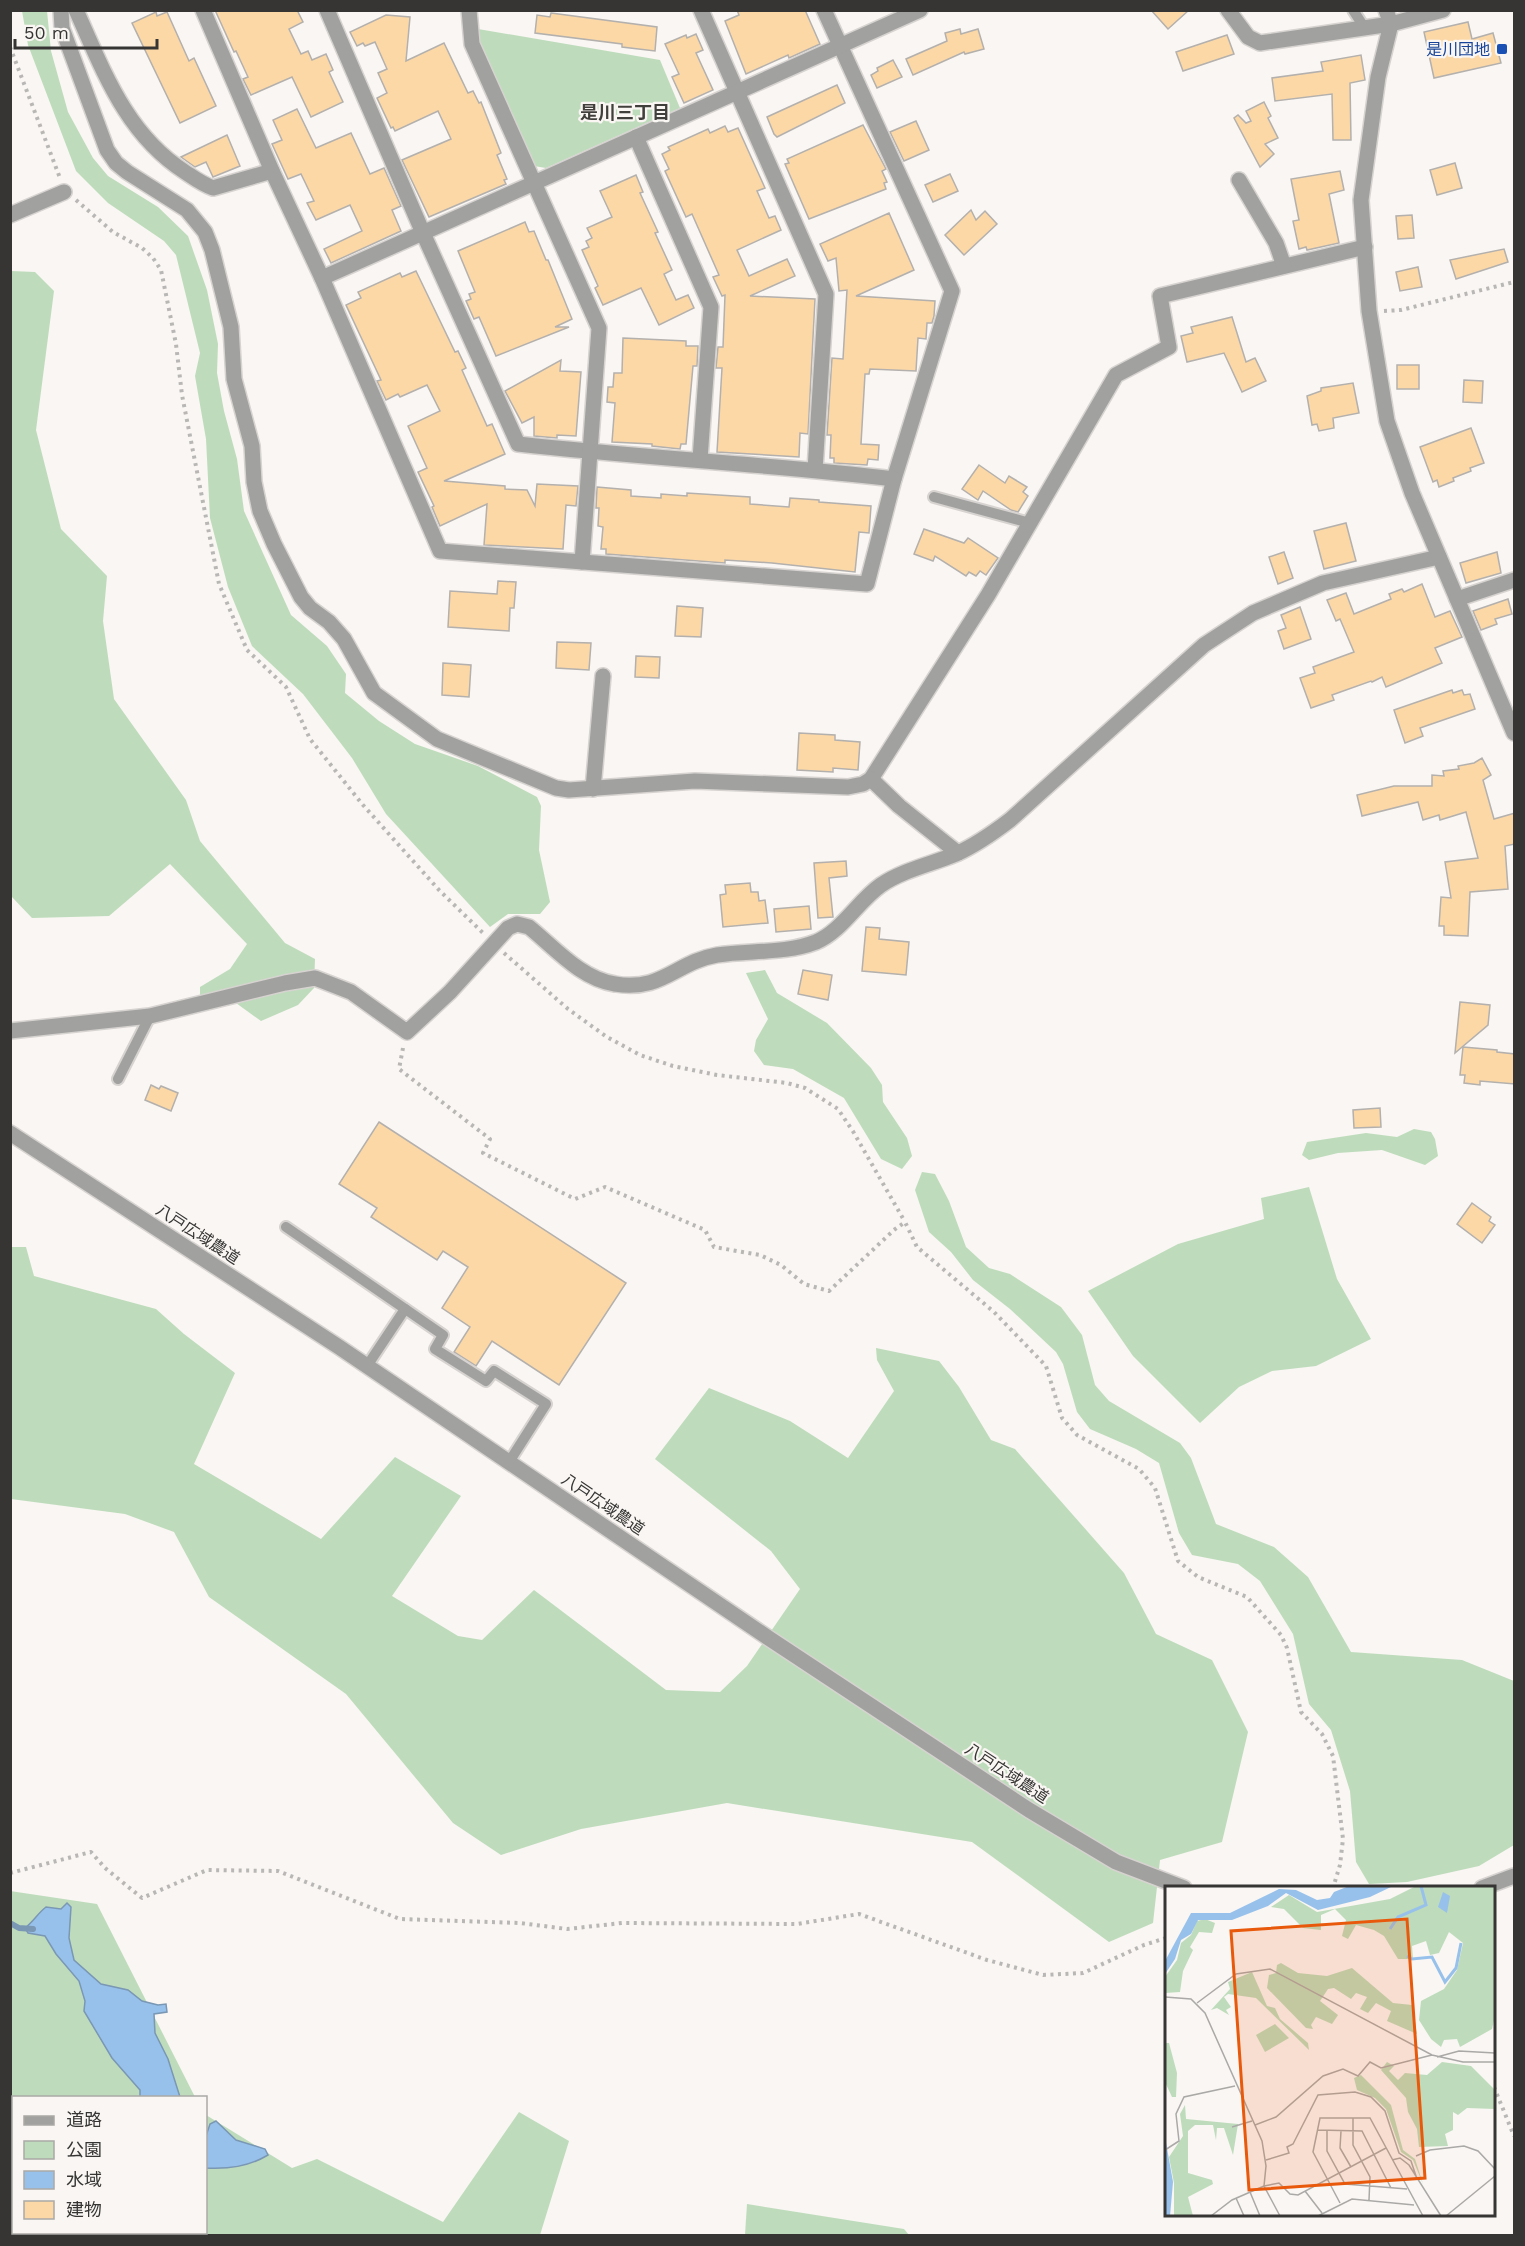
<svg xmlns="http://www.w3.org/2000/svg" width="1525" height="2246" viewBox="0 0 1525 2246" font-family="'Work Sans','Noto Sans JP',sans-serif">
<rect width="100%" height="100%" fill="#f9f6f3"/>
<g fill="#bedcbb">
<path d="M22,11H47L51,51L68,112L93,158L108,176L158,207L188,236L207,290L218,344L217,373L224,411L237,459L244,511L291,615L327,646L346,674L345,693L379,721L415,744L478,766L537,797L541,806L539,850L550,902L540,914H508L490,927L386,814L352,758L303,694L252,646L228,587L210,518L206,439L195,376L200,353L176,255L164,241L108,203L76,171L28,45Z"/>
<path d="M478,29L660,60L680,108L546,168L534,166L480,42Z"/>
<path d="M11,271L35,272L54,291L36,430L61,529L107,576L103,621L114,699L186,800L200,841L285,943L315,959L314,988L298,1005L261,1021L236,1003L200,1000V987L230,969L247,944L170,864L109,916L32,918L11,896Z"/>
<path d="M765,970L777,993L827,1023L871,1068L882,1085L883,1102L907,1138L912,1156L902,1169L881,1159L844,1098L793,1069L764,1065L754,1051L756,1040L768,1019L746,973Z"/>
<path d="M1414,1129L1431,1132L1435,1139L1438,1156L1425,1165L1382,1150L1338,1153L1309,1160L1302,1155L1307,1142L1366,1133L1397,1137Z"/>
<path d="M922,1172L935,1174L949,1201L966,1247L989,1268L1010,1274L1061,1307L1082,1335L1095,1385L1109,1401L1180,1443L1191,1458L1216,1524L1274,1547L1308,1577L1351,1652L1462,1660L1514,1681V1845L1479,1866L1407,1882L1369,1884L1356,1862L1350,1791L1331,1730L1309,1704L1293,1634L1260,1581L1238,1564L1192,1555L1179,1533L1159,1463L1136,1449L1090,1429L1077,1412L1063,1364L1056,1352L1010,1309L973,1280L951,1252L929,1232L915,1190Z"/>
<path d="M1309,1187L1337,1279L1371,1339L1316,1366L1272,1371L1239,1387L1200,1423L1133,1356L1088,1291L1178,1244L1264,1219L1261,1198Z"/>
<path d="M11,1247H26L34,1276L156,1309L184,1334L235,1373L194,1464L321,1539L395,1457L461,1496L392,1596L458,1636L482,1640L534,1590L666,1690L720,1692L747,1666L800,1589L771,1551L655,1459L709,1388L790,1421L848,1458L894,1391L877,1360L876,1348L939,1361L959,1387L991,1440L1015,1449L1124,1573L1156,1634L1212,1660L1248,1732L1222,1842L1160,1860L1153,1923L1109,1942L972,1842L727,1803L581,1829L501,1855L453,1823L346,1694L209,1597L174,1532L125,1514L11,1499Z"/>
<path d="M10,1891L97,1904L195,2097L14,2098V2232H206V2115L292,2168L317,2159L443,2222L519,2112L569,2141L540,2235H11Z"/>
<path d="M747,2204L904,2229L909,2235H745Z"/>
</g>
<g fill="#97c1eb" stroke="#7a97b4" stroke-width="1.5">
<path d="M67,1903L71,1907L69,1938L74,1960L101,1984L128,1990L142,2001L158,2005L166,2004L167,2012L154,2014L155,2033L168,2059L180,2097H140V2090L112,2058L84,2011L85,2001L79,1981L56,1954L45,1936L28,1933L25,1928C34,1921 38,1913 46,1907L61,1909Z"/>
<path d="M216,2121L236,2140L265,2149L268,2155C248,2167 228,2169 206,2168V2136L210,2124Z"/>
</g>
<g fill="none" stroke-linecap="round" stroke-linejoin="round">
<g stroke="#7a97b4" stroke-width="6">
<path d="M10,1923L19,1928L33,1929"/>
<path d="M104,2236L106,2232"/>
</g>
</g>
<g fill="#fcd8a7" stroke="#b3b0ad" stroke-width="1.5">
<path d="M215,10H297L303,22L289,29L301,54L308,51L312,60L326,54L333,70L329,72L343,102L311,117L292,77L251,95L243,79L248,77L236,51L234,52Z"/>
<path d="M737,10H805L820,44L789,58L788,55L746,74L725,21L739,15Z"/>
<path d="M1151,10H1189L1168,29Z"/>
<path d="M156,12L157,16L167,12L189,61L194,58L216,106L180,123L132,23Z"/>
<path d="M551,13L657,27L655,51L622,47V44L535,33L537,15L550,17Z"/>
<path d="M386,15L410,17L406,61L444,43L468,93L473,91L479,103L481,102L501,153L497,155L507,179L504,180L506,184L429,217L402,160L451,139L438,111L395,131L393,127L391,128L377,98L387,93L378,73L387,69L375,42L365,46L363,43L357,46L350,32Z"/>
<path d="M1468,22L1472,39L1493,33L1501,63L1434,78L1424,32Z"/>
<path d="M960,29L961,34L978,29L984,49L965,54L964,52L913,75L906,59L947,41L945,33Z"/>
<path d="M696,34L703,50L696,53L713,90L684,103L672,77L679,74L665,44L686,35L687,38Z"/>
<path d="M1227,35L1234,54L1183,71L1176,52Z"/>
<path d="M1361,55L1365,80L1350,83L1351,140H1333L1332,94L1275,101L1272,78L1323,71L1321,62Z"/>
<path d="M893,60L902,77L877,88L871,75L878,71L877,68Z"/>
<path d="M837,85L845,103L777,137L774,134L767,117Z"/>
<path d="M1264,102L1271,116L1268,118L1278,138L1265,144L1274,154L1260,167L1234,118L1238,115L1246,123L1251,121L1246,111Z"/>
<path d="M297,109L316,148L351,133L370,174L384,168L401,206L392,210L401,231L331,263L324,249L362,231L350,205L316,220L307,203L314,201L301,174L288,179L272,144L282,140L273,120Z"/>
<path d="M916,121L929,150L904,161L890,132Z"/>
<path d="M863,125L886,169L882,171L887,182L884,183L886,189L809,219L785,164L789,163L787,159Z"/>
<path d="M725,126L728,132L738,128L765,188L757,191L769,218L775,216L781,230L737,250L749,276L787,259L795,276L750,296L815,299L808,434L800,433L799,457L717,452L722,368H716L718,347H723L725,295L722,296L713,277L719,275L692,214L686,217L665,171L669,169L662,154L670,150L668,147L708,129L710,133Z"/>
<path d="M227,135L240,166L213,177L206,162L195,167L181,157Z"/>
<path d="M1455,163L1462,188L1437,195L1430,170Z"/>
<path d="M1340,171L1344,190L1329,194L1339,243L1307,250L1306,247L1299,249L1293,221L1299,220L1291,179Z"/>
<path d="M950,174L958,191L933,202L925,185Z"/>
<path d="M636,175L643,192L640,193L658,232L655,233L672,270L664,274L676,300L688,295L694,308L659,325L641,288L603,305L595,288L598,286L582,250L589,247L586,241L592,238L587,228L612,217L600,191Z"/>
<path d="M971,210L976,220L985,211L997,224L964,255L945,235Z"/>
<path d="M889,213L914,270L856,296L935,301L934,316L932,323H927L926,339L918,338L916,371L870,369L869,374H865L861,444L879,445L878,460L868,459L867,465L834,463V458H830L831,435H827L832,358L843,359L847,290L839,291L836,258L828,261L820,244Z"/>
<path d="M1412,215L1414,238L1398,239L1396,216Z"/>
<path d="M525,222L529,232L534,231L546,260H548L572,319L555,327H569L496,356L479,317L474,319L466,301L471,299L469,294L475,292L458,251Z"/>
<path d="M1504,249L1508,262L1456,279L1450,260Z"/>
<path d="M1418,267L1422,287L1400,291L1396,272Z"/>
<path d="M416,271L455,352L458,351L466,368L462,370L487,426L492,424L505,454L444,481L505,486V489L527,490L535,506L537,484L578,486L576,506L566,505L563,549L484,545L487,504L440,526L432,507L434,506L418,472L427,468L408,426L440,411L427,385L400,397L398,394L386,400L377,381L381,380L346,305L361,298L358,292L400,273L402,277Z"/>
<path d="M1232,317L1246,362L1255,358L1266,381L1242,392L1224,353L1187,362L1181,336L1193,333L1191,327Z"/>
<path d="M623,338L686,341V346H698L697,366H693L686,444H681L680,449L652,446V444L612,442L615,403L607,402L608,387H613L614,373H622Z"/>
<path d="M561,360L560,371L581,372L576,436L557,435V438L534,436V417L522,423L505,391Z"/>
<rect x="1397" y="365" width="22" height="24"/>
<path d="M1464,380L1483,381L1482,403L1463,402Z"/>
<path d="M1353,383L1359,413L1333,418L1334,428L1319,431L1317,424L1312,425L1307,396L1321,391V388Z"/>
<path d="M1471,428L1484,463L1470,468L1471,471L1453,478L1454,481L1439,487L1437,480L1433,482L1420,447Z"/>
<path d="M979,465L1005,483L1009,476L1027,487L1023,492L1028,496L1018,512L1011,510L983,491L978,500L962,489Z"/>
<path d="M597,487L631,490V496L661,498V494L687,496V493L750,497V504L789,507L790,498L819,500V502L871,506L869,533L859,532L855,572L772,563L725,560V563L606,554V549H601L603,527L598,526L599,508H596Z"/>
<path d="M1346,523L1356,561L1324,569L1314,531Z"/>
<path d="M924,529L964,543L968,538L998,558L986,575L980,571L976,576L969,572L966,576L935,556L933,561L914,554Z"/>
<path d="M1284,552L1293,578L1278,584L1269,557Z"/>
<path d="M1497,552L1501,573L1466,583L1460,563Z"/>
<path d="M498,581L516,582L514,608H510L509,631L448,627L450,591L497,594Z"/>
<path d="M1422,584L1435,617L1450,611L1462,637L1435,648L1442,663L1386,687L1382,677L1372,682L1371,681L1332,695L1334,700L1311,708L1300,678L1315,673L1313,667L1354,652L1340,619L1336,621L1327,600L1346,593L1354,614L1391,599L1389,594L1402,589L1404,592Z"/>
<path d="M1508,599L1512,614L1495,619L1497,624L1481,630L1473,611Z"/>
<path d="M677,606L703,608L701,637L675,636Z"/>
<path d="M1300,607L1311,639L1284,649L1278,631L1286,628L1281,615Z"/>
<path d="M557,642L591,643L589,670L556,668Z"/>
<path d="M636,656L660,657L659,678L635,677Z"/>
<path d="M443,663L471,665L469,697L442,695Z"/>
<path d="M1452,690L1453,693L1462,690L1464,695L1470,694L1475,709L1420,728L1423,736L1405,743L1394,710Z"/>
<path d="M799,733L835,735V740L860,742L858,770L833,768V772L797,770Z"/>
<path d="M1482,758L1491,775L1483,780L1494,819L1515,813V844L1505,846L1508,889L1470,892L1468,936L1444,935V926H1439L1441,897L1451,898L1445,862L1478,858L1466,812L1440,820L1439,815L1423,820L1418,802L1362,816L1357,795L1394,786H1432V775L1444,776L1443,771L1459,769L1458,766L1474,763Z"/>
<path d="M846,861L847,876L829,878L833,917L818,918L814,863Z"/>
<path d="M750,883L751,892H758L759,901L765,900L768,923L723,927L720,895L726,894L725,885Z"/>
<path d="M809,906L811,929L776,932L774,909Z"/>
<path d="M866,927L880,928L879,939L909,942L906,975L862,971Z"/>
<path d="M803,970L832,975L828,1000L798,994Z"/>
<path d="M1460,1002L1490,1005L1488,1025L1455,1053Z"/>
<path d="M1463,1047L1497,1050V1052L1515,1054V1084L1480,1081V1085L1464,1083L1465,1075H1460Z"/>
<path d="M151,1085L159,1089L161,1086L178,1093L171,1111L145,1100Z"/>
<path d="M1380,1108L1381,1127L1354,1128L1353,1110Z"/>
<path d="M379,1122L626,1283L559,1385L492,1341L476,1366L454,1352L470,1327L442,1308L468,1267L443,1251L437,1260L371,1217L377,1208L339,1184Z"/>
<path d="M1472,1203L1491,1217L1489,1221L1495,1225L1482,1243L1457,1224Z"/>
</g>
<g fill="none" stroke-linecap="round" stroke-linejoin="round">
<g stroke="#d6d3d1" stroke-width="14">
<g id="service">
<path d="M1353,10L1364,27"/>
<path d="M934,497L1030,523"/>
<path d="M118,1079L150,1016"/>
<path d="M286,1227L443,1335L435,1349L486,1381L494,1371L546,1404L509,1462"/>
<path d="M367,1366L405,1309"/>
</g>
</g>
<g stroke="#d6d3d1" stroke-width="18">
<g id="minor">
<path d="M61,10L62,28L107,150L116,163L127,172L187,210L205,232L212,250L231,327L234,379L252,446L254,482L260,511L274,544L301,597L310,608L329,622L344,639L374,693L437,739L556,788L569,790L695,781L848,787L863,784L871,779L988,595L1116,375L1169,347L1160,296L1365,247"/>
<path d="M76,10C104,72 126,134 185,172C194,178 202,184 213,188L272,171"/>
<path d="M203,10L272,171L322,278L440,551L867,584L894,479L952,291L824,10"/>
<path d="M327,10L423,233L518,444C643,458 769,464 894,479"/>
<path d="M469,10L472,44L599,328L582,562"/>
<path d="M701,10L826,294L815,470"/>
<path d="M1228,10L1248,37L1260,43L1391,24L1386,10"/>
<path d="M636,137L711,307L700,459"/>
<path d="M1239,180L1276,243L1284,266"/>
<path d="M10,215L64,192"/>
<path d="M322,278L920,10"/>
<path d="M1457,599L1514,580"/>
<path d="M871,779L899,806L958,853"/>
<path d="M593,789L603,676"/>
<path d="M10,1031L150,1016L285,983L315,978L351,992L407,1032L450,992L508,928L517,924L529,927C555,948 581,979 615,984C662,992 676,962 717,955C749,950 785,954 816,942C842,931 858,901 881,885C903,870 932,864 956,854C976,845 993,833 1010,820L1204,645L1253,613L1323,583L1439,557"/>
</g>
</g>
<g stroke="#d6d3d1" stroke-width="18">
<g id="tertiary">
<path d="M1443,10L1391,24L1378,77L1361,200L1369,311L1387,421L1412,493L1514,733"/>
<path d="M10,1133L339,1347L770,1639L1029,1810L1116,1862L1184,1888"/>
<path d="M1482,1888L1514,1876"/>
</g>
</g>
<g stroke="#b9b7b5" stroke-width="4" stroke-dasharray="3 4.5" stroke-linecap="butt">
<path d="M10,47L60,178"/>
<path d="M76,200L113,232L142,248L153,258L161,270L176,344L182,395L219,584L247,650L286,687L310,739L363,805L439,890L484,934"/>
<path d="M1384,311L1401,310L1514,282"/>
<path d="M504,953L568,1009L607,1037L640,1055L673,1066L717,1075L787,1083L805,1088L838,1109L854,1133L905,1222"/>
<path d="M403,1048L399,1069L490,1139L483,1153L575,1199L605,1187L705,1230L714,1247L760,1255L781,1265L804,1284L829,1291L894,1230L905,1222L917,1247L994,1312L1046,1366L1062,1418L1077,1435L1139,1469L1155,1488L1178,1561L1198,1577L1247,1597L1281,1635L1287,1648L1301,1712L1322,1734L1333,1756L1343,1839L1340,1865L1333,1888"/>
<path d="M10,1873L91,1852L105,1868L142,1898L207,1870L278,1871L400,1919L520,1923L567,1929L622,1923L797,1924L859,1914L987,1960L1043,1975L1083,1973L1144,1945L1166,1938"/>
<path d="M1494,2087L1514,2136"/>
</g>
<use href="#service" stroke="#a1a19f" stroke-width="10"/>
<use href="#minor" stroke="#a1a19f" stroke-width="15"/>
<use href="#tertiary" stroke="#a1a19f" stroke-width="15"/>
</g>
<rect fill="#1a4fb4" stroke="#f9f6f3" stroke-width="2" x="1496" y="43" width="12" height="12" rx="3"/>
<g text-anchor="middle" dominant-baseline="central" stroke-width="4.5" stroke-linejoin="round" paint-order="stroke">
<g font-size="16" fill="#164399" stroke="#f9f6f3" text-anchor="end">
<text x="1490" y="49">是川団地</text>
</g>
<g font-size="16" fill="#363534" stroke="#f9f6f3">
<text transform="translate(198 1234) rotate(33)">八戸広域農道</text>
<text transform="translate(603 1504) rotate(34)">八戸広域農道</text>
<text transform="translate(1007 1773) rotate(33)">八戸広域農道</text>
</g>
<g font-size="18" font-weight="bold" fill="#413f3c" stroke="#f9f6f3">
<text x="625" y="112">是川三丁目</text>
</g>
</g>
<g transform="translate(1165 1886)">
<rect width="330" height="330" fill="#f9f6f3"/>
<path d="M264,0H330V130L327,143L295,161L292,153L279,154L276,161L266,153L254,134L256,115L279,103L292,84L298,57L284,46L274,67L265,69L261,55L247,60L248,73H233L219,50L209,44L191,39L183,53L177,50L181,34L170,23L156,29V44L138,42L119,23L106,21L124,9L152,26L225,13L249,1ZM40,33L50,37L47,47L34,46L25,61L28,64L18,85L15,106L0,107V91L12,74L16,57L26,49L32,35ZM116,77L133,87L162,90L187,82L228,117L247,119L252,148L222,135L226,125L211,117L203,127L195,123L202,111L191,107L186,113L169,102L163,103L155,115L173,129L167,138L151,131L146,139L148,143L141,142L102,102L104,89L111,87L112,79ZM87,86L102,120L110,122L115,133L143,157L144,164L91,112L63,108L59,111L66,121L61,124L64,129L52,122L46,124L65,103L63,96ZM110,138L124,152L100,166L91,149ZM0,157H4L12,187L11,211H7L0,196ZM222,176L229,180L224,185L233,194L240,187L262,189L277,176L306,180L330,204V223L302,222L293,229L288,226V244L280,248L283,260L254,261L252,243L243,226L241,212L216,184ZM196,189L226,219L238,264L250,273L258,298L248,274L236,266L221,223L210,212L192,204L189,192ZM20,219L21,233L73,238L68,269L59,242H52L51,254L48,239H30L23,245V287L47,294L48,298L23,311L28,330H9V297L4,271L18,250L15,228Z" fill="#bedcbb"/>
<path d="M184,0H228L205,11L153,24L121,7L103,20L67,34H33L26,48L16,54L10,73L0,88V75L26,27H65L114,3L131,4L152,14L165,12L169,6ZM278,6L285,10L282,27L273,21ZM0,251L8,296L5,330H0Z" fill="#97c1eb"/>
<path fill="none" stroke="#97c1eb" stroke-width="3" d="M225,43L233,31L261,19L256,0M242,70L247,73L267,71L280,96L291,82L296,57"/>
<path fill="none" stroke="#aba9a7" stroke-width="1.5" d="M0,111L26,113L40,127L97,255L101,280L99,300L115,330M32,117L71,88L105,83L267,169L298,176H330M272,171L294,165L330,167M188,232V259L205,291L204,314M90,239L111,231L158,190L178,183L193,190L205,176L216,182L267,169M67,241L87,235M153,244L197,245L226,302M162,244V265L180,298L242,303M176,245L175,262L186,281M0,264L14,255L11,228L19,211L70,200M251,270L265,264L299,260L313,265L330,283M101,274L124,267L122,261L128,258L153,209L190,206L206,211L220,225L234,267L246,275L252,293M227,274L235,272L244,279L276,330M140,305L157,327M85,306L95,330M71,312L79,330M175,317L148,266L155,232H205L258,330M46,330L67,314L99,300L114,297L125,308L133,309L221,262M153,330L187,313L249,319M281,330L330,290"/>
<path fill="#e8590c" fill-opacity="0.15" stroke="#e8590c" stroke-width="3" d="M242,33L260,292L84,304L66,45Z"/>
<rect width="330" height="330" fill="none" stroke="#363534" stroke-width="3"/>
</g>
<rect width="1525" height="2246" fill="none" stroke="#363534" stroke-width="24"/>
<rect x="12" y="2096" width="195" height="138" fill="#f9f6f3" stroke="#aba9a7" stroke-width="1.5"/>
<rect x="24" y="2116" width="30" height="9" fill="#a1a19f" stroke="#aba9a7" stroke-width="1.5"/>
<text x="66" y="2126" font-size="18" fill="#363534">道路</text>
<rect x="24" y="2141" width="30" height="18" fill="#bedcbb" stroke="#aba9a7" stroke-width="1.5"/>
<text x="66" y="2156" font-size="18" fill="#363534">公園</text>
<rect x="24" y="2171" width="30" height="18" fill="#97c1eb" stroke="#aba9a7" stroke-width="1.5"/>
<text x="66" y="2186" font-size="18" fill="#363534">水域</text>
<rect x="24" y="2201" width="30" height="18" fill="#fcd8a7" stroke="#aba9a7" stroke-width="1.5"/>
<text x="66" y="2216" font-size="18" fill="#363534">建物</text>
<path d="M15 39v9h142v-9" fill="none" stroke="#363534" stroke-width="3"/>
<text x="24" y="39" font-size="18" fill="#363534" stroke="#f9f6f3" stroke-width="4.5" paint-order="stroke">50 m</text>
</svg>
